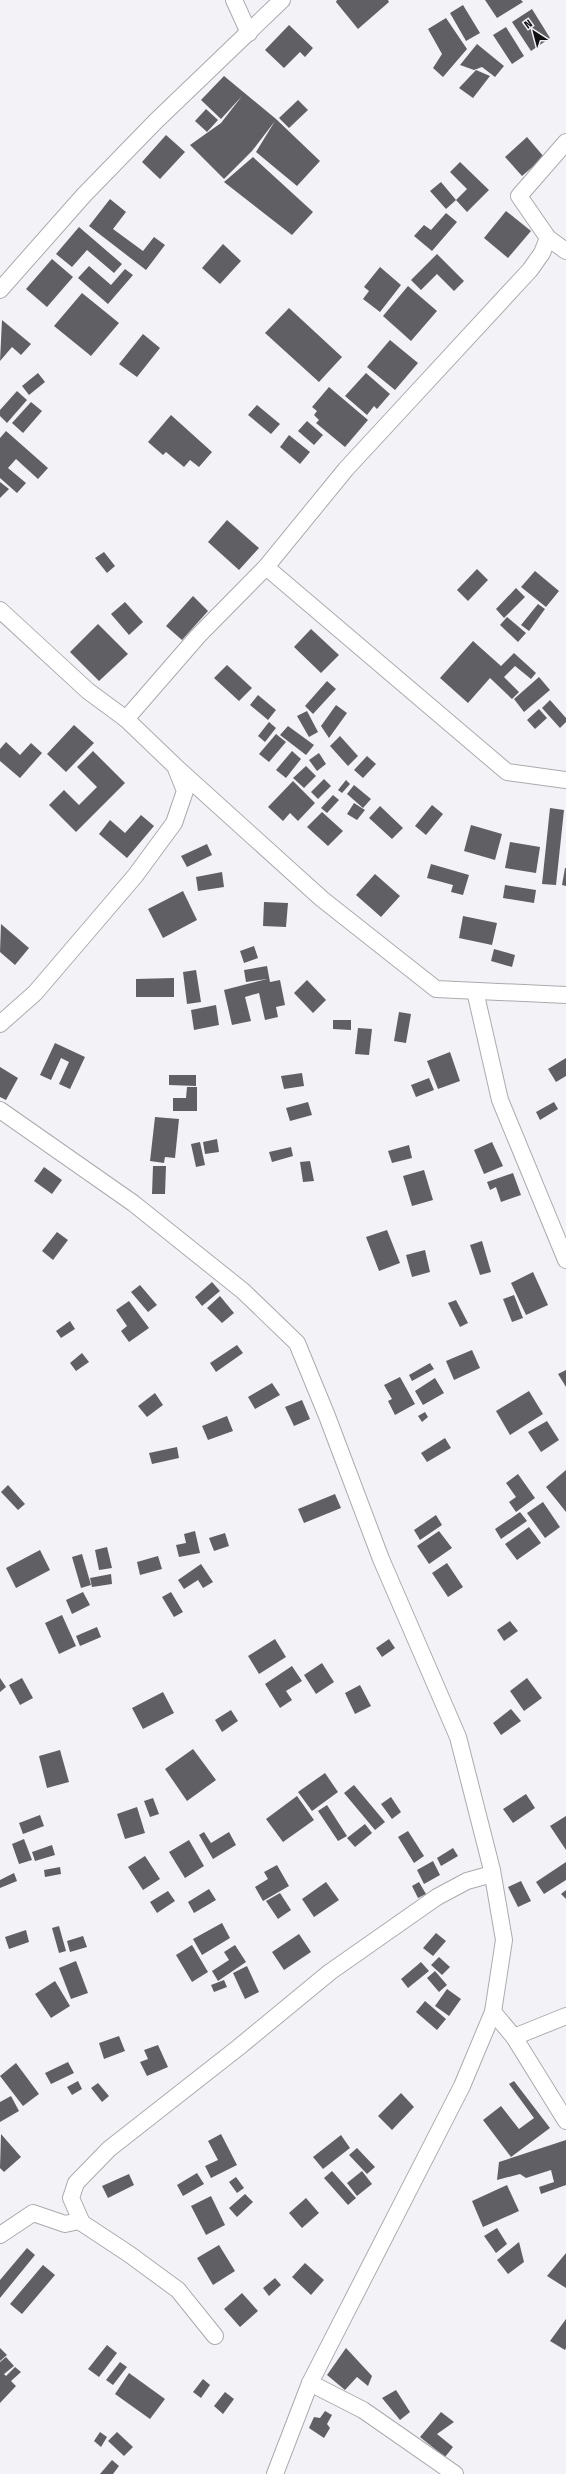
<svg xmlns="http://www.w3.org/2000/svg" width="566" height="2474" viewBox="0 0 566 2474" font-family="'Fira Sans Condensed',sans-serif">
<rect width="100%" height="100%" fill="#f3f3f7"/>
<g fill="#606064">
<path d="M337,0H388L389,2L358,29L336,2Z"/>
<path d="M485,0H521L523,2L497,18Z"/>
<path d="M463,5L480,33L466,41L450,13Z"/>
<path d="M532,9L550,38L531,51L512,22Z"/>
<path d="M446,18L467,49L443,77L433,68L442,54L428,29Z"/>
<path d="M289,25L313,48L305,57L300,52L284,68L265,50Z"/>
<path d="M506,27L524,56L512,64L493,35Z"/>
<path d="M477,44L504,66L495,77L482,67L474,70L460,65Z"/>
<path d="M476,70L490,76L473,98L459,88Z"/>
<path d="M224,76L276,119L320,161L297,186L256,152L275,121L252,151L224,179L190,145L221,123L242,96L221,119L201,100Z"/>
<path d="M298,100L308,110L289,128L279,118Z"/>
<path d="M206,109L218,120L207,132L195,121Z"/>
<path d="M166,135L185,152L160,179L142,162Z"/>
<path d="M527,137L544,157L522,176L505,157Z"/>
<path d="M253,157L313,212L292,235L224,182Z"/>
<path d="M460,162L489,190L467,212L456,200L467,189L450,172Z"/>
<path d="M441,182L456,200L446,209L430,191Z"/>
<path d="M110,199L126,212L113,229L143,251L154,237L165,245L146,270L89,226Z"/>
<path d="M506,211L531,231L508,258L484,238Z"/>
<path d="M446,213L457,222L432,251L414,236L424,225L431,230Z"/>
<path d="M79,227L122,264L114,273L87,250L72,267L56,254Z"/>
<path d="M223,244L241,261L220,284L202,268Z"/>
<path d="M437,254L464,281L454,291L437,274L421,290L411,280Z"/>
<path d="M52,259L73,277L47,307L26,289Z"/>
<path d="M89,266L111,285L125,269L133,275L108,304L78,278Z"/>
<path d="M380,267L401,285L380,312L363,299L369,291L364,287Z"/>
<path d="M408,286L437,311L411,341L383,316Z"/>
<path d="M82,293L119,323L91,356L54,326Z"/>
<path d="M289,308L342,357L319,382L265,333Z"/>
<path d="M2,320L31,344L21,355L12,347L0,361Z"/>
<path d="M143,334L160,348L137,377L119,364Z"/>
<path d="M390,340L418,363L395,390L367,367Z"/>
<path d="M38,373L45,382L29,395L22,386Z"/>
<path d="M366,373L390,394L377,409L374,406L367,415L345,396Z"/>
<path d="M329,387L368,420L345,447L316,423L319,420L314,415L317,411L312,407Z"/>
<path d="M17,391L27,400L7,423L0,416V410Z"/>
<path d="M31,402L42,411L23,433L12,423Z"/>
<path d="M257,405L280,424L271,434L248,415Z"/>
<path d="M171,415L212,452L199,467L190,460L184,467L166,452L163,455L148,442Z"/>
<path d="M307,421L323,435L314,445L298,431Z"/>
<path d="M6,431L48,468L38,479L16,459L8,468L26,483L17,493L0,478V438Z"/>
<path d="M289,435L310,452L300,464L280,447Z"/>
<path d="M0,482L9,489L0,498Z"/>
<path d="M227,520L259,548L239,570L208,542Z"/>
<path d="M104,552L115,566L107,573L95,558Z"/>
<path d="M477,569L488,580L468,601L457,590Z"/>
<path d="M535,571L559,591L546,607L521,587Z"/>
<path d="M516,588L525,597L504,618L496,609Z"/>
<path d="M193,596L208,611L182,640L166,626Z"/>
<path d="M125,602L143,622L129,635L111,614Z"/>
<path d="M538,604L545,609L529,631L521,625Z"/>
<path d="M507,617L526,633L518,642L500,625Z"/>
<path d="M98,624L128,654L99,681L70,652Z"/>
<path d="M311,629L339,655L321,673L294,647Z"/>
<path d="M473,641L501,666L514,653L536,673L531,679L515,666L504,677L519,692L512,699L490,678L468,703L440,678Z"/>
<path d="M227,665L252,688L239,701L214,678Z"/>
<path d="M539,677L550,690L524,712L514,699Z"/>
<path d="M327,681L336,689L313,714L305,706Z"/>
<path d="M258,695L276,710L268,720L250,705Z"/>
<path d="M550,700L566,718V722L560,728L542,708Z"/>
<path d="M336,705L347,713L329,738L321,726Z"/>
<path d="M539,709L547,718L535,729L527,720Z"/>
<path d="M307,711L318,732L309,737L297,716Z"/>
<path d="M269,722L276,728L265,742L258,736Z"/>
<path d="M74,725L94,743L66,772L47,754Z"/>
<path d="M288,726L314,745L306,755L280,735Z"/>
<path d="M276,734L286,742L269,762L259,754Z"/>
<path d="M340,736L358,756L348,766L330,746Z"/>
<path d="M6,742L20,755L31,743L42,753L20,778L0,761V749Z"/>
<path d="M93,751L125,783L76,832L49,805L64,790L79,805L97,787L77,767Z"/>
<path d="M292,751L301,759L286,778L276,770Z"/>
<path d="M319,753L326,764L317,771L309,760Z"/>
<path d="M367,756L376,764L363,778L354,770Z"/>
<path d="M306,766L316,776L304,788L293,778Z"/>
<path d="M324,779L331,786L318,799L311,792Z"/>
<path d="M346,780L350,784L342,793L338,790Z"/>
<path d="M293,781L315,803L298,821L290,813L283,821L268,807Z"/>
<path d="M354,785L371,799L363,808L347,794Z"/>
<path d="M333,795L339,800L327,813L321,808Z"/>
<path d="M354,803L365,810L357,820L347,814Z"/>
<path d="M432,805L443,814L426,835L415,826Z"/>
<path d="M380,806L403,828L392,839L369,818Z"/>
<path d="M550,808L564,810L556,885L542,884Z"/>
<path d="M322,812L343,831L328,846L307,827Z"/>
<path d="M141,815L154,826L127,858L99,834L110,820L125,833Z"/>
<path d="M471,825L502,834L495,860L464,851Z"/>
<path d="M510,842L540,847L536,873L505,868Z"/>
<path d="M207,844L212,855L187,867L181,856Z"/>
<path d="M431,864L469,875L463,895L451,892L453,885L427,878Z"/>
<path d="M565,868H566V886L562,885Z"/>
<path d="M222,872L224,887L198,891L196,877Z"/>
<path d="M375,874L400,896L381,917L356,895Z"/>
<path d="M505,885L536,890L534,903L503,898Z"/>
<path d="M183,891L197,920L163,938L148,909Z"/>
<path d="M264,902L288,903L286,927L263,926Z"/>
<path d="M463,916L497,923L492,945L459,938Z"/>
<path d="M1,924L29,948L15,965L0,952Z"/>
<path d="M254,946L258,958L244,963L240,951Z"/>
<path d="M494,949L515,955L512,967L491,961Z"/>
<path d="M267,966L270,982L280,980L285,1005L276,1007L278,1017L265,1020L259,993L245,997L251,1021L232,1025L224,990L267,979L246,982L244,970Z"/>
<path d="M196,970L201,1002L187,1004L183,972Z"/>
<path d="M174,978V997H136V979Z"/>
<path d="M307,980L326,1000L313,1013L294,993Z"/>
<path d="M216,1005L219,1025L194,1030L191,1010Z"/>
<path d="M399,1012L411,1014L406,1043L394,1041Z"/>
<path d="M333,1020H351V1030L333,1029Z"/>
<path d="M358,1028L372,1029L369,1055L355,1054Z"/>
<path d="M55,1043L85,1057L70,1089L59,1084L69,1062L61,1058L51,1080L40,1075Z"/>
<path d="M450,1052L460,1081L438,1089L427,1061Z"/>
<path d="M566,1058V1076L556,1082L548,1069Z"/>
<path d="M0,1067L18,1078L6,1100L0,1097Z"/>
<path d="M302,1073L304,1086L284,1089L281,1076Z"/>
<path d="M169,1075H196V1086L169,1085Z"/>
<path d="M429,1078L434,1090L416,1097L411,1085Z"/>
<path d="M187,1087H197V1111H173V1098H186Z"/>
<path d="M308,1102L312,1115L290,1121L286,1108Z"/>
<path d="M554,1102L558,1109L540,1120L536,1112Z"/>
<path d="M155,1117L179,1119L175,1158L165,1157L164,1163L150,1161Z"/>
<path d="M217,1139L219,1152L205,1154L203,1142Z"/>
<path d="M200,1142L205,1165L196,1167L191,1144Z"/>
<path d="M492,1142L503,1166L484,1174L474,1150Z"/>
<path d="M409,1145L412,1158L392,1163L388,1151Z"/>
<path d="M291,1147L293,1156L272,1162L269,1152Z"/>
<path d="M310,1161L314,1181L303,1182L300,1162Z"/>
<path d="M153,1166H166L165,1194H152Z"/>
<path d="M44,1167L62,1180L52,1194L34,1181Z"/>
<path d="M424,1170L433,1200L412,1206L403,1176Z"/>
<path d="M513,1173L521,1195L501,1202L496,1187L490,1190L487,1182Z"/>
<path d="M387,1230L400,1263L379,1271L366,1237Z"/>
<path d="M57,1232L68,1240L53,1260L42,1251Z"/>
<path d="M482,1241L491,1272L480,1275L470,1245Z"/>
<path d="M425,1250L430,1272L412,1277L406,1255Z"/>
<path d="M533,1272L548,1305L526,1315L511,1283Z"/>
<path d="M212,1282L220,1291L202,1306L195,1297Z"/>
<path d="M140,1285L157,1305L148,1312L131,1292Z"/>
<path d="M514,1295L523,1318L512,1322L503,1299Z"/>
<path d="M220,1296L234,1313L222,1323L207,1308Z"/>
<path d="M456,1300L468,1323L460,1327L448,1303Z"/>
<path d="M129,1301L149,1328L129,1342L121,1331L127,1326L116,1310Z"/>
<path d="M70,1321L75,1329L61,1338L56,1331Z"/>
<path d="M237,1345L243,1353L216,1372L210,1363Z"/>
<path d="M472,1350L480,1368L454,1380L446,1361Z"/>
<path d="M82,1353L89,1362L76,1371L70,1363Z"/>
<path d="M430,1363L434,1369L412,1381L409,1375Z"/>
<path d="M566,1370V1387L558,1374Z"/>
<path d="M400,1377L415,1404L395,1415L388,1401L392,1399L384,1385Z"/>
<path d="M435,1378L444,1393L423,1405L415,1391Z"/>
<path d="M272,1383L280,1395L255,1409L248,1397Z"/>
<path d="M529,1391L543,1414L510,1435L496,1411Z"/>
<path d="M155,1393L163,1405L147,1417L138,1406Z"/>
<path d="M302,1400L310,1419L294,1426L285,1407Z"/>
<path d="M425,1412L428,1417L422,1422L418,1416Z"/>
<path d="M227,1416L233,1431L208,1440L202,1426Z"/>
<path d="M547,1421L559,1440L541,1452L528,1432Z"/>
<path d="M445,1438L451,1448L427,1462L421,1453Z"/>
<path d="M177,1447L179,1458L152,1464L149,1453Z"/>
<path d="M566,1470V1512L546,1487Z"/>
<path d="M518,1474L535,1498L516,1512L509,1502L516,1497L506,1483Z"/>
<path d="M8,1485L25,1504L18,1510L1,1492Z"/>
<path d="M335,1494L341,1508L304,1523L298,1509Z"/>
<path d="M543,1502L560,1527L545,1538L527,1513Z"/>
<path d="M520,1512L527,1521L501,1539L495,1529Z"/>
<path d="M436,1515L442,1525L420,1540L414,1530Z"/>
<path d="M529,1527L541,1543L517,1560L505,1544Z"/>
<path d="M195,1531L200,1553L179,1557L176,1545L186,1543L184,1534Z"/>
<path d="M439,1531L452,1548L429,1564L417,1546Z"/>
<path d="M225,1533L229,1546L214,1551L209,1538Z"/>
<path d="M107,1547L112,1568L99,1570L95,1550Z"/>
<path d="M40,1550L50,1570L16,1588L6,1568Z"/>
<path d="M82,1554L91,1585L81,1588L72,1557Z"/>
<path d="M158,1556L162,1569L140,1575L137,1562Z"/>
<path d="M447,1563L463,1587L448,1597L432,1573Z"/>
<path d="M201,1564L213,1582L203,1588L198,1580L184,1589L178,1580Z"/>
<path d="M111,1574L112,1584L92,1587L90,1578Z"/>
<path d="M83,1592L90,1605L72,1614L66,1600Z"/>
<path d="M171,1592L183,1612L174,1617L162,1597Z"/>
<path d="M62,1615L76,1646L59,1654L45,1623Z"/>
<path d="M510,1621L518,1631L504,1641L497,1630Z"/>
<path d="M97,1627L101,1637L80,1646L76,1636Z"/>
<path d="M275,1639L286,1657L259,1674L248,1656Z"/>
<path d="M389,1639L395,1648L382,1657L376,1648Z"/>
<path d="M322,1663L334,1682L316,1694L304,1675Z"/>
<path d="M292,1666L302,1681L286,1691L292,1700L280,1708L265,1684Z"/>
<path d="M0,1678L6,1687L0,1692Z"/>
<path d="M22,1678L33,1698L20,1705L9,1685Z"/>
<path d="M527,1678L542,1698L524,1711L510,1691Z"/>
<path d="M360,1685L371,1706L355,1714L345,1693Z"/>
<path d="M163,1692L174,1713L143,1729L132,1708Z"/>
<path d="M511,1709L521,1721L501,1735L493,1723Z"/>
<path d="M231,1710L238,1721L222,1732L215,1720Z"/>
<path d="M193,1749L216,1780L187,1801L165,1769Z"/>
<path d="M60,1750L69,1782L47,1788L39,1756Z"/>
<path d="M325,1773L338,1792L312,1811L298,1792Z"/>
<path d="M354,1785L385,1822L375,1830L344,1793Z"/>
<path d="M526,1794L535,1808L513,1823L503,1809Z"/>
<path d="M297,1796L314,1820L283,1842L266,1819Z"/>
<path d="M391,1797L401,1812L392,1819L381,1804Z"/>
<path d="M153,1798L159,1814L150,1817L144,1801Z"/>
<path d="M327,1805L347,1836L338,1841L318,1811Z"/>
<path d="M137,1807L145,1833L125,1839L117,1814Z"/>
<path d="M40,1815L44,1826L23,1834L19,1823Z"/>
<path d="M566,1816V1850L550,1826Z"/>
<path d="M365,1824L372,1833L355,1847L347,1838Z"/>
<path d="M408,1831L424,1856L414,1863L398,1837Z"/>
<path d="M204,1832L211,1843L229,1832L236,1845L213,1859L199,1835Z"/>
<path d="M24,1839L32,1860L19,1864L12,1844Z"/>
<path d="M189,1840L204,1866L185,1878L169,1852Z"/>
<path d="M52,1845L55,1855L35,1861L32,1852Z"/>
<path d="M453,1848L458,1856L441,1866L437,1858Z"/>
<path d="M145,1856L160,1879L143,1890L128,1867Z"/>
<path d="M433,1861L440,1875L424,1884L417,1870Z"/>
<path d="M566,1862V1880L544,1894L536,1882Z"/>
<path d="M277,1865L289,1886L263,1901L255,1887L268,1879L264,1872Z"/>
<path d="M60,1867L61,1874L45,1877L44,1870Z"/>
<path d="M14,1873L17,1881L0,1888V1880Z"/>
<path d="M521,1881L531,1901L518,1907L508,1887Z"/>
<path d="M326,1882L339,1900L314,1917L302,1899Z"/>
<path d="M419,1882L426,1894L418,1898L412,1886Z"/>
<path d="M209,1889L216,1900L194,1913L188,1902Z"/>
<path d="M566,1890V1899L561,1894Z"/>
<path d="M168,1891L175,1901L157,1913L150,1902Z"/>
<path d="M280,1893L291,1910L278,1919L266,1901Z"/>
<path d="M222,1923L230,1938L202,1955L193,1939Z"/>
<path d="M59,1926L66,1951L59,1953L52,1928Z"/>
<path d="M26,1930L29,1942L9,1949L5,1937Z"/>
<path d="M436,1933L446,1941L433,1956L423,1948Z"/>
<path d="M299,1934L311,1952L284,1970L272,1952Z"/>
<path d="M83,1936L87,1947L70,1952L67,1941Z"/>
<path d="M192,1945L208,1972L192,1982L176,1955Z"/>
<path d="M235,1945L246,1962L218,1981L212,1971L229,1960L224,1952Z"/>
<path d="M439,1957L450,1967L442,1975L431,1965Z"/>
<path d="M76,1961L88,1993L71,1999L59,1968Z"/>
<path d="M421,1962L429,1971L408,1988L401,1979Z"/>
<path d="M247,1966L259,1992L245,1999L233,1973Z"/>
<path d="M435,1971L447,1985L439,1992L427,1978Z"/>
<path d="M224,1980L227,1987L214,1992L211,1985Z"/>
<path d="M55,1981L70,2006L51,2018L35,1994Z"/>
<path d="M447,1989L461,1999L449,2016L435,2006Z"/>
<path d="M425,2001L446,2019L437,2030L416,2012Z"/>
<path d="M119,2036L125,2051L104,2059L99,2043Z"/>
<path d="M158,2045L168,2067L147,2076L140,2062L148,2059L144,2050Z"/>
<path d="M68,2062L74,2073L51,2084L45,2073Z"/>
<path d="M16,2063L39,2094L23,2106L0,2076Z"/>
<path d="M78,2081L82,2089L72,2095L67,2087Z"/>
<path d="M514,2081L550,2128L511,2157L483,2120L501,2106L519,2129L534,2118L509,2084Z"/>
<path d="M98,2083L109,2096L102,2102L91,2088Z"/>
<path d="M401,2093L414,2107L392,2130L378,2116Z"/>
<path d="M11,2096L19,2111L0,2122V2102Z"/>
<path d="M1,2134L21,2157L4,2172L0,2168Z"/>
<path d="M221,2134L237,2165L211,2178L205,2166L218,2160L208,2141Z"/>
<path d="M341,2135L350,2148L323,2169L313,2157Z"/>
<path d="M566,2140V2185L541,2194L539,2187L554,2182L551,2170L526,2178L520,2174L497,2180L499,2162Z"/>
<path d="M357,2148L375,2167L367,2174L349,2155Z"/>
<path d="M332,2171L356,2198L348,2205L324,2178Z"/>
<path d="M362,2171L372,2184L357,2196L347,2183Z"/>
<path d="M197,2173L204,2184L183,2196L177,2185Z"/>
<path d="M129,2174L134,2185L108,2198L102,2186Z"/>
<path d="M236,2177L244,2188L237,2193L229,2182Z"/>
<path d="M507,2185L519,2211L483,2227L472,2201Z"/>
<path d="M245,2194L253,2202L237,2217L229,2208Z"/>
<path d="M211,2196L225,2225L206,2235L191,2206Z"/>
<path d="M306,2198L319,2213L302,2228L289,2213Z"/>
<path d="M497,2228L507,2244L496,2253L484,2236Z"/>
<path d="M519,2242L524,2262L508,2274L497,2260Z"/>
<path d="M219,2245L235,2271L213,2285L197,2258Z"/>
<path d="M27,2248L35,2255L0,2298V2280Z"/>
<path d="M566,2253V2288L547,2276Z"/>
<path d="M305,2263L324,2280L311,2295L292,2277Z"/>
<path d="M43,2265L55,2275L22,2314L10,2304Z"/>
<path d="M275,2278L281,2285L269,2296L263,2288Z"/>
<path d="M242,2293L258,2311L240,2327L224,2309Z"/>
<path d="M566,2319V2348L565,2350L550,2341Z"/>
<path d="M107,2345L117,2353L99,2377L88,2369Z"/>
<path d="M0,2348L7,2355L0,2361Z"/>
<path d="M346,2348L372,2376L368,2386L357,2377L345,2390L327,2375Z"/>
<path d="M6,2357L14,2366L4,2374L6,2376L15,2367L21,2372L11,2381L16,2386L0,2403V2362Z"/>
<path d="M120,2362L127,2367L113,2385L106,2380Z"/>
<path d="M129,2373L165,2399L150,2419L115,2394Z"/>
<path d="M203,2379L210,2385L201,2398L193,2392Z"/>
<path d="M396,2390L410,2412L400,2420L382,2398Z"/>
<path d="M225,2392L234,2399L223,2414L214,2406Z"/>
<path d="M325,2411L332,2415L327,2424L330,2428L324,2438L309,2428L314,2417L320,2418Z"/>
<path d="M441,2412L454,2422L437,2434L453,2447L445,2457L420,2437Z"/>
<path d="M100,2432L107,2437L101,2447L94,2441Z"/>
<path d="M117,2432L133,2447L124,2456L108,2441Z"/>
<path d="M112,2460L119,2466L113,2474H100Z"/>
</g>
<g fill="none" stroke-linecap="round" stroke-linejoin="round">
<g stroke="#aaabaf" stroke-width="18">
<g id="minor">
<path d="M234,0L249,33"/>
<path d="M548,238L566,251"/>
<path d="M0,290L84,195L156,121L282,0"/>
<path d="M266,567L507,772L566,780"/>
<path d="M0,610L88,691L126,719L175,766L185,791L174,823L135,876L35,993L0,1024"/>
<path d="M126,719L198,636L266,567L346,469L530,270L542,253L548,238L519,196L566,142"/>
<path d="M177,768L322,899L436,989L566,995"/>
<path d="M475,991L500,1100L566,1260"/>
<path d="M0,1110L133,1203L243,1291L297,1343L327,1416L381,1559L458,1737L492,1870L504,1940L493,2012L462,2086L310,2383L275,2474"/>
<path d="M493,2012L514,2037L566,2121"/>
<path d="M514,2037L566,2016"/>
<path d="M82,2223L71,2198L76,2183L109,2149L239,2047L330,1972L437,1897L467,1881L492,1874"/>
<path d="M0,2235L33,2213L65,2224L79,2221L129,2254L178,2290L215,2336"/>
<path d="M310,2383L363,2410L455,2474"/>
</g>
</g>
<use href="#minor" stroke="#fff" stroke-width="16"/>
</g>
<g transform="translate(534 32) rotate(324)" stroke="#f3f3f7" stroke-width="3" paint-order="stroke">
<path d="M0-3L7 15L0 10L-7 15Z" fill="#101012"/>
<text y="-6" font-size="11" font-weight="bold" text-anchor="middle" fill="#101012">N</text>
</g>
</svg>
